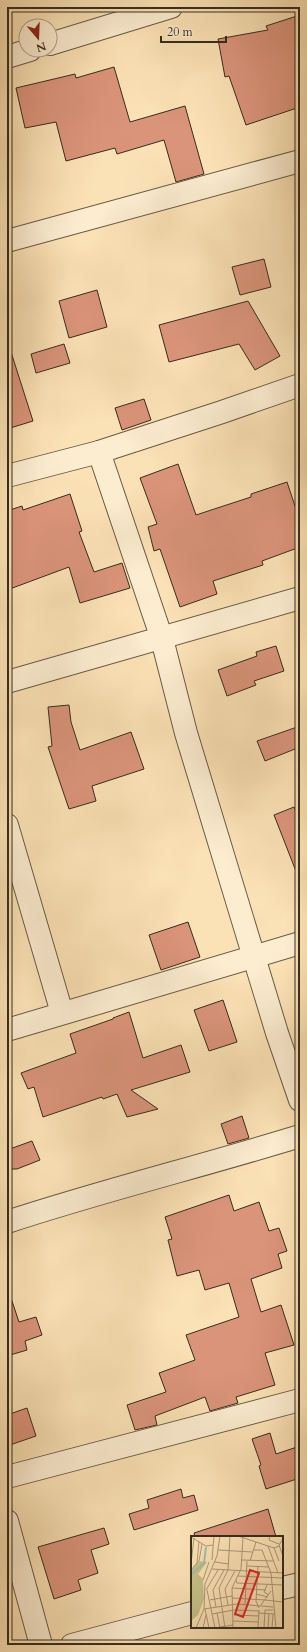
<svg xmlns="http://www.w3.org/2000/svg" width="307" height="1652" viewBox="0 0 307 1652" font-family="Cardo,serif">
<rect width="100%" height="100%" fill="#fbe2b6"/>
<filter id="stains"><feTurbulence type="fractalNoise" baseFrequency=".005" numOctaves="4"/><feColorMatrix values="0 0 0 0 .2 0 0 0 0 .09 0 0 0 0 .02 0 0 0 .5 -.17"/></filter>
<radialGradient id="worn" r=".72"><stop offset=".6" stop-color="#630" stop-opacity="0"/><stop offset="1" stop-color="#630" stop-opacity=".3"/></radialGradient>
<g fill="#da947a" stroke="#372c1d">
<path d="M300,15V107L246,125L229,76L225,77L218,39L268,30L266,26Z"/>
<path d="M114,67L130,122L185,106L204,174L176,182L164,140L117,154L115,148L66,161L56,122L25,128L16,88L75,74L76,78Z"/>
<path d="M264,259L271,287L240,295L232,267Z"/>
<path d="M97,290L107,327L69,338L59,301Z"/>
<path d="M248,301L280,356L255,370L239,344L169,362L159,325Z"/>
<path d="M64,344L70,363L36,373L31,354Z"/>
<path d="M7,352H11L33,421L7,429Z"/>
<path d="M144,399L151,420L122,430L115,408Z"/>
<path d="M178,464L196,515L251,497V494L287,482L300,521V547L262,561L263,565L213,581L217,594L180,607L160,549L154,551L148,527L157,524L140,478Z"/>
<path d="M70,494L82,531L79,532L94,572L122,563L130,588L80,603L69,567L7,590V511L22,506L23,510Z"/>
<path d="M276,646L284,671L254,681L256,685L227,696L218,670L257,656L256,652Z"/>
<path d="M69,705L71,722L80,750L131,732L144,769L92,786L96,801L69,809L48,747L52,746L48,707Z"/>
<path d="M300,726V747L265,761L257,741Z"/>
<path d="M294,807L300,820L299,879L274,815Z"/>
<path d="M188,922L200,957L161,970L149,935Z"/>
<path d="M223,1000L237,1042L209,1051L194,1010Z"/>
<path d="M129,1012L143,1058L181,1045L190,1072L131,1090L158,1109L127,1117L117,1094L103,1099L102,1097L43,1117L34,1087L28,1089L21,1073L76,1053L70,1034L113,1019V1018Z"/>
<path d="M242,1116L249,1138L228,1144L221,1124Z"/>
<path d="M32,1141L40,1160L17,1169H7V1150Z"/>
<path d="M229,1195L234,1211L259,1202L269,1231L279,1228L287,1251L278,1254L282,1268L251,1279L261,1312L281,1305L294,1345L265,1353L275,1385L236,1397L238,1403L210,1411L205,1397L155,1416L157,1425L135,1430L127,1405L166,1392L159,1373L195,1360L186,1335L239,1317L229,1283L205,1290L199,1270L177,1276L168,1240L172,1239L165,1217Z"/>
<path d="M7,1298H11L19,1322L36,1317L42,1335L25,1341L27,1350L7,1356Z"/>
<path d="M27,1408L36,1436L7,1446V1415Z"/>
<path d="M270,1433L276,1454L300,1446V1478L266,1489L259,1466L261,1465L252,1439Z"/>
<path d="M181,1489L183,1498L194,1495L198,1510L134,1530L129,1514L149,1508L147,1500Z"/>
<path d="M268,1509L276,1537H195L194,1533Z"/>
<path d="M104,1528L109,1544L91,1550L98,1573L78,1580L81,1590L54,1599L38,1547Z"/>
</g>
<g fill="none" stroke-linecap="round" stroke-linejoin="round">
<g stroke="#685a43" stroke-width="24">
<g id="minor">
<path d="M50,44L171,7"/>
<path d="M7,57L30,50"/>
<path d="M7,241L300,161"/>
<path d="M99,452L162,639L186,733L277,1033L300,1100"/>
<path d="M7,476L99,452L222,412L300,385"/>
<path d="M7,682L300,598"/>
<path d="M7,825L62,1013"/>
<path d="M7,1030L300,943"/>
<path d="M7,1222C104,1190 203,1166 300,1136"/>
<path d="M7,1477L300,1400"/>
<path d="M7,1521L41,1645"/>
<path d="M282,1588L300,1584"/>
<path d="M72,1645L192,1613"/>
</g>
</g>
<use href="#minor" stroke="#fcecd0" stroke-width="22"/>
</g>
<g transform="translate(191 1536)">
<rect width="92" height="92" fill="#fbe2b6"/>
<path d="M7,25L16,26L7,38L12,43L13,63L7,79L0,85V92V35Z" fill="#c6c189"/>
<path fill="none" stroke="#9fbeac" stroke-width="2" d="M0,39L13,27L15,11"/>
<path fill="none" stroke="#ad9979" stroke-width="1" d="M47,0L83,12L88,10M79,0L78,4L88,8M0,1L15,10L22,9M92,3L88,9L92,20M77,10L87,37M83,12L88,25M27,14L61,16M62,14H71L80,37L85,92M21,24L23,0M51,24L82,25M8,25L11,8M59,25L65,6M24,26L38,28M0,28L3,2M56,30L78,31M67,30L65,65L68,72M21,33L92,37M0,34L6,27L8,5M47,40L92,42M12,44L18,26M45,44L46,47L92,49M76,49L73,56L78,59M41,52L75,54M15,54L27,34M16,54L24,92M65,58L77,61M41,62L74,64M19,64L41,60M74,64L92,66M54,68L56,25M37,69L34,53L44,35M70,69L80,55M25,71L22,54L33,34M13,73L46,68L82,71M14,73L18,92M26,77L29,92M68,77L83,78M21,78L43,74L68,75M43,79L68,80M42,85L67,86M5,92L13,73L14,48L26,20L29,0M12,92L15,79M23,92L42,89M34,92L28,52L37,34L39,0M42,92L41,52L50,33L52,2M67,92L68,74M73,92L74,74H82M77,92L78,78M81,92L82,78"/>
<path fill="#d62828" fill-opacity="0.15" stroke="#d62828" stroke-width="2" d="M59,34L68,37L52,81L44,78Z"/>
<rect width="92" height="92" fill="none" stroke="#372c1d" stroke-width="2"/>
</g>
<rect width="307" height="1652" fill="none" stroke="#fbe2b6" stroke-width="24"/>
<rect x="8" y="8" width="291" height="1636" fill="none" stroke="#372c1d" stroke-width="2"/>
<rect x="12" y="12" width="283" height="1628" fill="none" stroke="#372c1d"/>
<g transform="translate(38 38) rotate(161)"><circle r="19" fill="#fcecd0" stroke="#ad9f88"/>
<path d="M0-3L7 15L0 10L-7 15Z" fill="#8f2418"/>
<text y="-6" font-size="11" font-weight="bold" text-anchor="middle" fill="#372c1d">N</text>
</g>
<path d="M161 36v6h65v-6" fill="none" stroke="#372c1d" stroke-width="2"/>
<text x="167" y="36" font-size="12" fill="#372c1d" stroke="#fcecd0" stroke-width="3" paint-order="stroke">20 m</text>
<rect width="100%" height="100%" filter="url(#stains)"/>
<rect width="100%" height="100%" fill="url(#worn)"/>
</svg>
